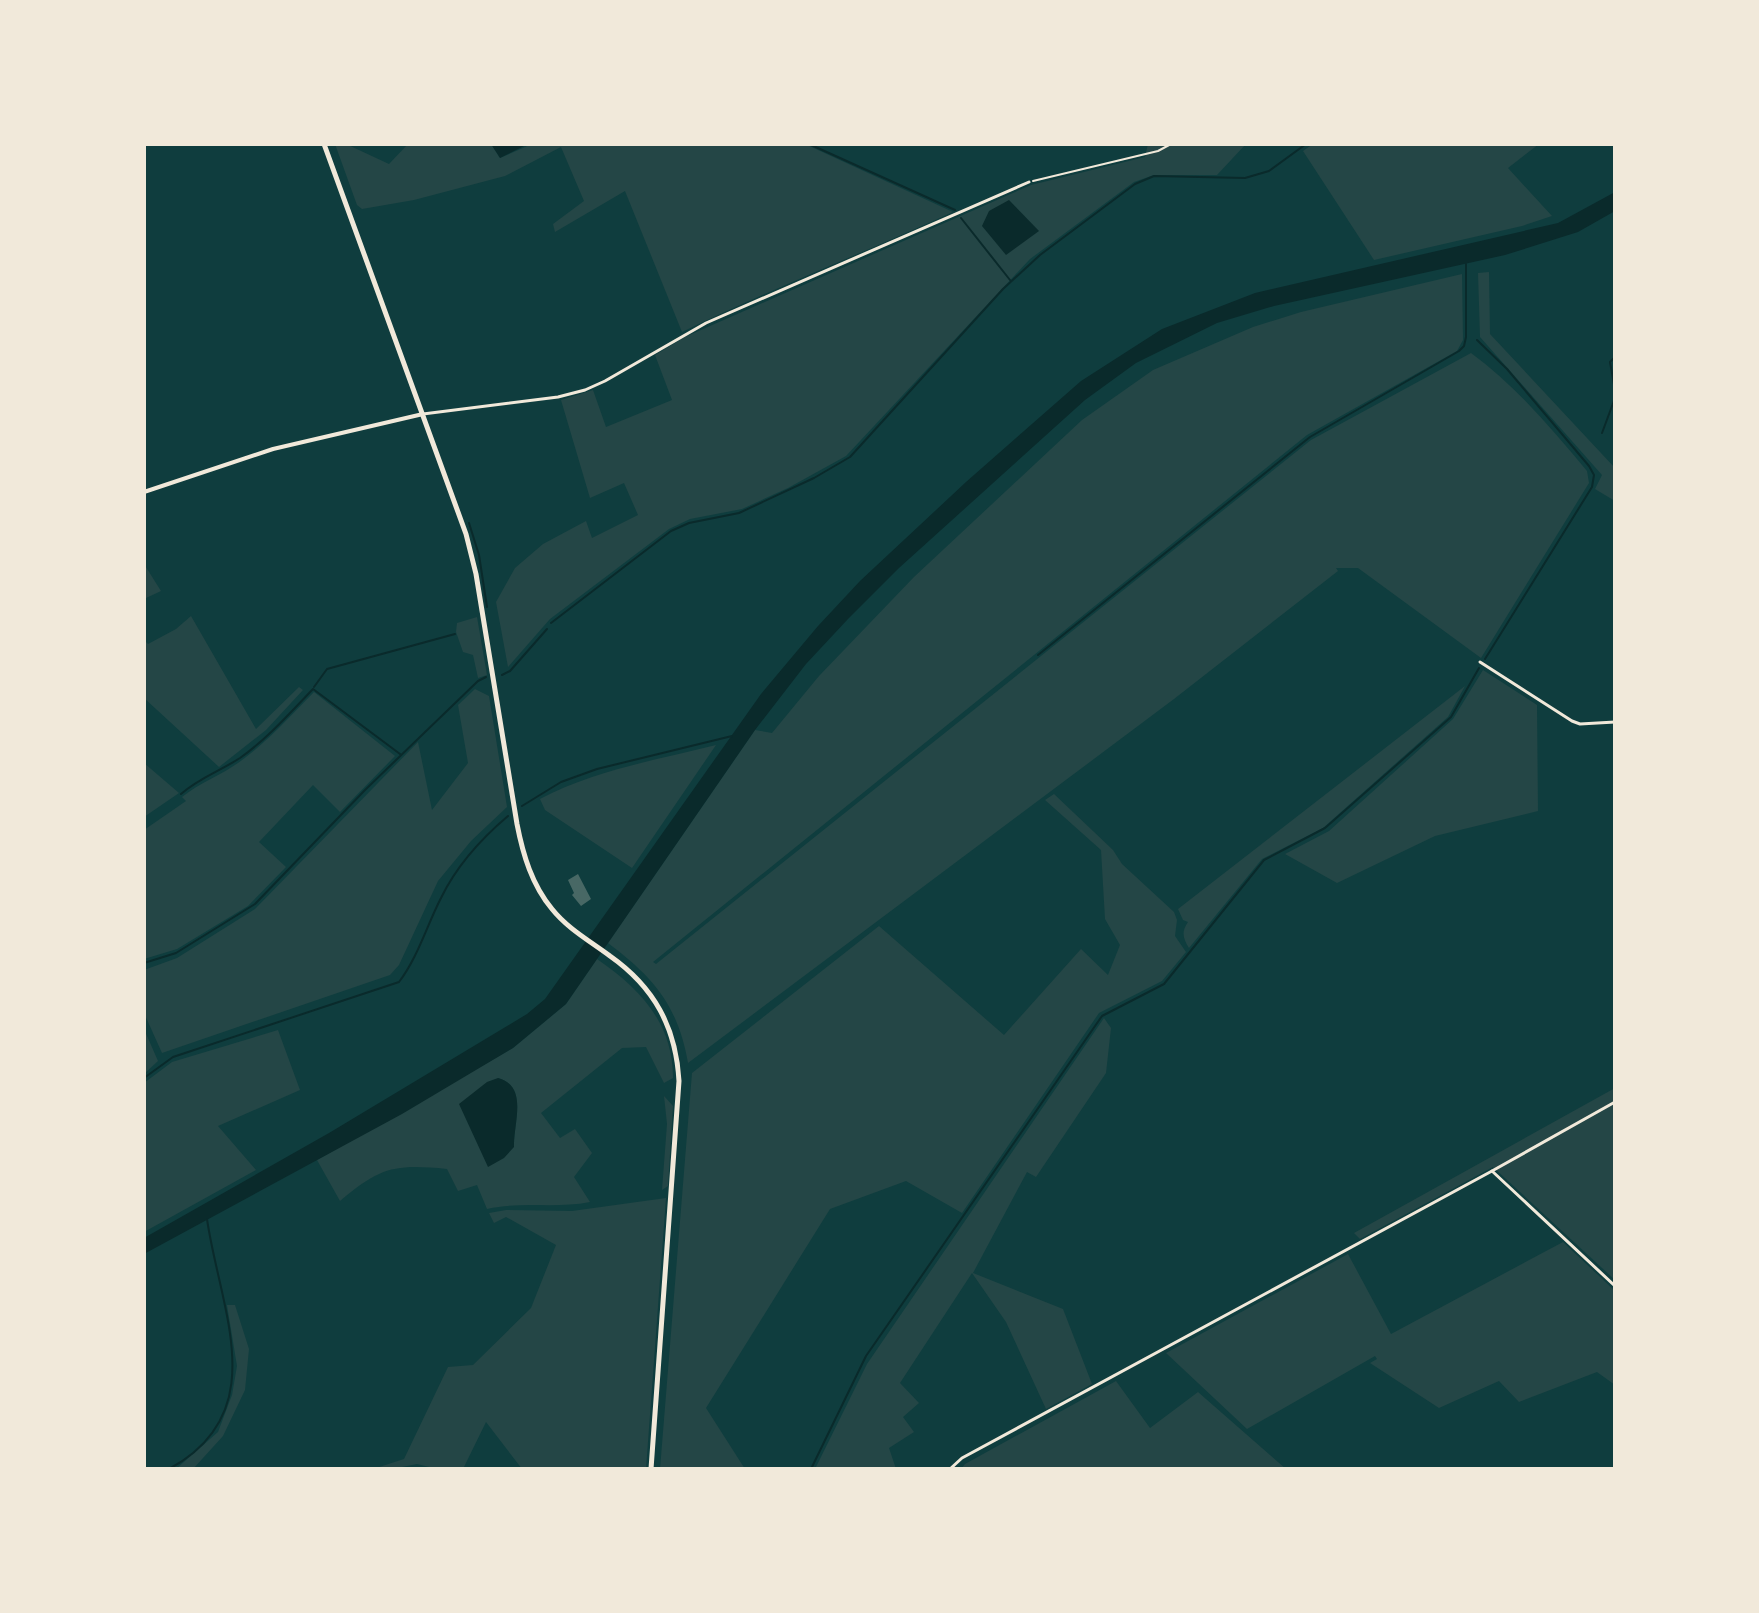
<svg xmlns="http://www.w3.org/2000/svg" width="1759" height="1613" viewBox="0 0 1759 1613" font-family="'Fira Sans',sans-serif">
<rect width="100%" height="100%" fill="#0f3d3e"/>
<g fill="#244646" fill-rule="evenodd">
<path d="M335,144H346L389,164L408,144H491L500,158L532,144H805L953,212C863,253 771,289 682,332L625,191L555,232L553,224L584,201L561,147L505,176L414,200L362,209L357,205Z"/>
<path d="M1148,144H1246L1217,175H1154L1134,182L1030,259L846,456L788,488L742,509L690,519L669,529L550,619L508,667L496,602L515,568L543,544L586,521L592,538L638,515L624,483L590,498L561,400L593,390L606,427L672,400L655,355L685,337L1031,185L1145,157Z"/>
<path d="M1313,144H1539L1508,168L1552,216L1522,226L1374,260L1303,151Z"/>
<path d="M1489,272L1490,334L1615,468V501L1595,489L1602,475L1480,337L1478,273Z"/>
<path d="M1462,274L1463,340L1457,351L1307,435L653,962L656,964L1311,440L1471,353C1516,386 1551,428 1587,471L1589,483L1481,658L1358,568H1336L1338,571L1174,699L688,1063C678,1005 653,977 608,943L755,730L772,733L819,676L914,577L1082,420L1153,370L1253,327L1301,312Z"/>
<path d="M144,564L161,591L144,599Z"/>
<path d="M191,616L256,729L299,687L303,690L266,730L219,767L144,698V640L148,644L176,629Z"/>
<path d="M477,617L487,675L478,678L473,655L463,652L456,632L457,623Z"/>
<path d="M1483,670L1537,705L1538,811L1435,836L1337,883L1285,854L1329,831L1453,719Z"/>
<path d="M1465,686L1448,717L1323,828L1262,859L1189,948C1183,938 1181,932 1188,922L1183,920L1178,909Z"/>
<path d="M475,689L489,696L507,807L471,841L438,881L399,965L390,975L162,1053L144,1013V970L177,958L255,909L418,742L432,810L468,763L458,705Z"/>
<path d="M314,692L395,756L340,812L313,785L259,842L286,867L248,906L177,949L144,959V830L186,801L182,797C202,781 227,773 246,757C271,738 292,714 314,692Z"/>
<path d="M716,745L632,868L545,810L540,799C595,770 657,760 716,745Z"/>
<path d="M144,763L179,793L144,817Z"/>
<path d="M1054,794L1113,850L1122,864L1174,912L1177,920L1175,936L1186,952L1162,981L1099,1013L962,1213L906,1181L830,1209L706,1408L745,1469H660L692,1073L879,926L1004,1035L1081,949L1108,975L1120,945L1105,919L1101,850L1045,800Z"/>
<path d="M597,959C639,988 673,1022 673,1078L664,1083L646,1047L622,1048L541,1113L560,1138L575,1129L592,1153L574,1177L590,1202C556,1209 521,1201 487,1209L477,1185L458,1191L447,1169C394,1164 381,1167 340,1201L317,1160L513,1048L566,1004ZM498,1078C529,1087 513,1123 514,1147Z"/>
<path d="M1104,1018L1111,1028L1106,1073L1036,1177L1027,1172L973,1273L1063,1309L1092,1384L1046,1409L1006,1322L972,1273L900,1383L919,1403L903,1417L914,1432L889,1448L896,1469H815L867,1364Z"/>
<path d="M144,1029L158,1061L144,1074Z"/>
<path d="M278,1030L300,1090L218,1126L256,1170L144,1232V1083L172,1062Z"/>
<path d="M1615,1088V1280L1493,1167L1360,1239L1354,1233Z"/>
<path d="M664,1096L673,1106L668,1186L662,1190L667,1124Z"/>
<path d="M666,1198L646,1469H522L486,1422L463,1469H437L417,1464L392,1469H373L404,1459L448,1367L473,1365L531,1308L556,1245L506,1217L494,1223L489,1213L506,1210L572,1211Z"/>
<path d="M1563,1242L1615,1291V1385L1597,1372L1519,1402L1499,1381L1439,1408L1370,1363L1377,1359L1375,1356L1247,1429L1166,1353L1348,1254L1391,1334Z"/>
<path d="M227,1305H235L249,1349L245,1390L223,1436L193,1469H176L218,1432L232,1395L237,1366Z"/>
<path d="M1116,1381L1150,1428L1198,1392L1286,1469H961L965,1464Z"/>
</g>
<g fill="#0a2a2b">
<path d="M491,144H528L500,158Z"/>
<path d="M1615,192V211L1578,232L1505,255L1274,306L1217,323L1136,363L1085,400L899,568L848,619L806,664L755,730L566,1004L513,1048L402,1114L144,1254V1238L329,1133L527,1014L545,999L761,694L818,626L860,581L966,482L1081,381L1162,329L1255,293L1558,223Z"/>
<path d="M1009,200L1039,231L1006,255L982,226L989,211Z"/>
<path d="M498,1078C529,1086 513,1124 514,1147L504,1158L488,1167L459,1104L487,1082Z"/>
</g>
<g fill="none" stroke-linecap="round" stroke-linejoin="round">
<g stroke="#0a2a2b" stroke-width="2">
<path d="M809,144L955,210"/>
<path d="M961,218L1010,280"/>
<path d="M1477,340L1507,369L1589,466L1594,475L1592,487L1485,659"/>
<path d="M1615,357L1610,362L1615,390"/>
<path d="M1602,433L1615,398"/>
<path d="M469,523L479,555L487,607"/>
<path d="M551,623L671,531L689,523L739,513L814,478L850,457L1003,289L1040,255L1135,184L1154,176L1245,178L1269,171L1306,144"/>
<path d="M1038,655L1310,437L1459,351L1464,346L1466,337V264"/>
<path d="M502,675L510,671L547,629"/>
<path d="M314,687L327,669L455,634"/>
<path d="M181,794C199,778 220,771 240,758C267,739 290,713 313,689L400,754"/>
<path d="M522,806L561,782L597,769L732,736"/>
<path d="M144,963L176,953L255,904L365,790L478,681L486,677"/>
<path d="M144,1078L173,1057L399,982C418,957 427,925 441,898C456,867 482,838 508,816"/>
<path d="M169,1469C274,1412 220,1310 207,1219"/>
<path d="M811,1469L866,1356L1102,1016L1164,984L1264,860L1325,828L1451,717L1479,668"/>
</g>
</g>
<path fill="#486865" d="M578,874L591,899L581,906L572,895L574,893L568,880Z"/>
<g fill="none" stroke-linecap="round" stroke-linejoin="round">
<path stroke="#f1e9da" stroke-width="2" d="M1033,181L1158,151L1171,144"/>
<g stroke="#f1e9da" stroke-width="3">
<path d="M423,414L558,397L585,390L605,381L706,323L1029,182"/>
<path d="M1480,662L1572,721L1580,724L1615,722"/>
<path d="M1492,1171L1615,1286"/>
<path d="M950,1469L962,1458L1492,1171L1615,1102"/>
</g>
<path stroke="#f1e9da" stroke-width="4" d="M144,492L273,449L423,414"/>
<path stroke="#f1e9da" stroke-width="5" d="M324,144L466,534L476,574L517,824C523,855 532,885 552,909C568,929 590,941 610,956C654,987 676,1027 679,1081L651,1469"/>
</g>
<rect width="1759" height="1613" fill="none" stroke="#f1e9da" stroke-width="292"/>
</svg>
